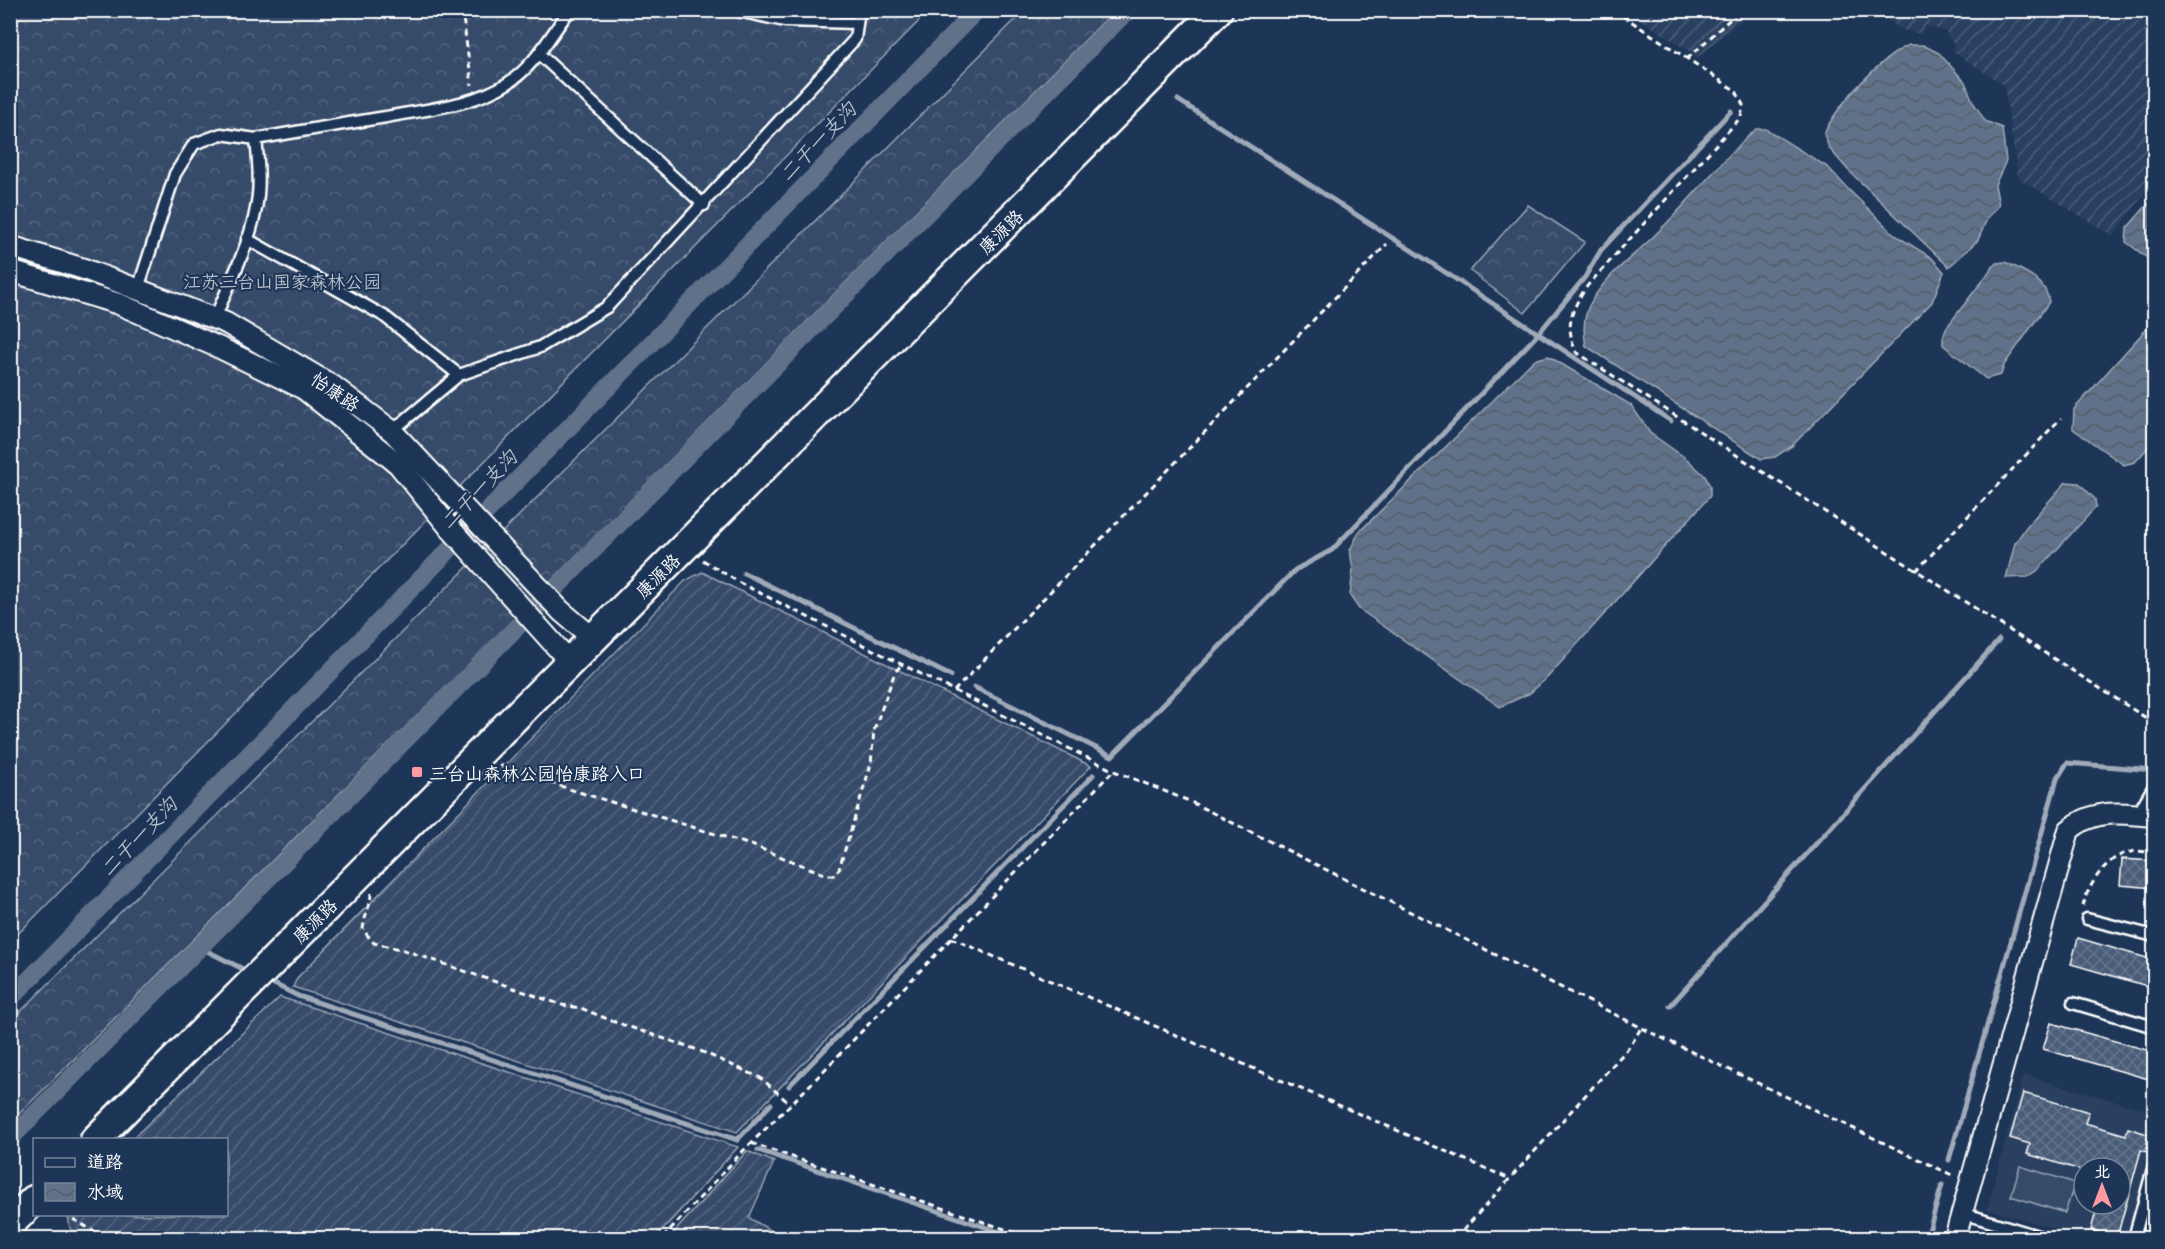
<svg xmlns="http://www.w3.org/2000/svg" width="2165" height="1249" viewBox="0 0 2165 1249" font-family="'Playpen Sans','LXGW WenKai TC',sans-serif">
<defs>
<pattern id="industrial-furrows" width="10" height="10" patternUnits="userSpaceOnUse" patternTransform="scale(1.5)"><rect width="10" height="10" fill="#2a4161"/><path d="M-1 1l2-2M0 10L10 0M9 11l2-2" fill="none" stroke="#4a5e79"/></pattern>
<pattern id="forest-crowns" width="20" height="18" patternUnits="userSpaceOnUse" patternTransform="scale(1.5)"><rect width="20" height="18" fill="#364b69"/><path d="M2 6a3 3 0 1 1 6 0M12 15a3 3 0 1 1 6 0" fill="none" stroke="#546680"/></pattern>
<pattern id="garden-furrows" width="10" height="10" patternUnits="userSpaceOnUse" patternTransform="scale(1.5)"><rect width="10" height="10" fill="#364b69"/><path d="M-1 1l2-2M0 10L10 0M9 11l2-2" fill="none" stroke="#546680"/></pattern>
<pattern id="water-waves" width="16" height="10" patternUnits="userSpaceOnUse" patternTransform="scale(1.5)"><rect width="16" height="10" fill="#617289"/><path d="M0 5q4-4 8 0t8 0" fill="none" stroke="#555d67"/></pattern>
<pattern id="building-cross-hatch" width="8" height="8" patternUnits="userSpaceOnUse" patternTransform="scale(1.5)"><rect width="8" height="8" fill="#4a5d79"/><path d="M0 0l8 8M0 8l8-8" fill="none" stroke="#65758d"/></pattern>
</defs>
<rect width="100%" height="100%" fill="#1d3557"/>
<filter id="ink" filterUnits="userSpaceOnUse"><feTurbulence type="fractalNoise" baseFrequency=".0167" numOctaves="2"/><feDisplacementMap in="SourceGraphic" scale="12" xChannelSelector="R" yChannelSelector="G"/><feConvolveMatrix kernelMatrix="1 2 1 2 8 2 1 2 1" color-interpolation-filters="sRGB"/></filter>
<g filter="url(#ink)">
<path fill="#2a4161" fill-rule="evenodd" d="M2024,1075L2154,1112V1141L2126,1238H2090L1987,1209ZM2084,1168H2120V1204H2084Z"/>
<g fill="url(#industrial-furrows)">
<path d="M1627,11H1752L1698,57Z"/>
<path d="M1876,11H2154V181L2113,236L2018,178L2004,85L1953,52L1954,45L1945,31L1926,26L1921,34L1902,30Z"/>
</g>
<g fill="url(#forest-crowns)" stroke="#9aa5b4" stroke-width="1.5">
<path d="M11,11H929L11,941Z"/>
<path d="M1024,11H1114L465,668L11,1122V1021L832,204Z"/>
<path d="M1528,205L1585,242L1525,313L1470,271Z"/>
</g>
<g fill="url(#garden-furrows)" stroke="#9aa5b4" stroke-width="1.5">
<path d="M702,572L1091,766L737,1132L293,987L297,978L685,581Z"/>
<path d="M280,997L738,1147L655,1238H81L70,1228L68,1215L226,1214V1140L132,1139Z"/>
<path d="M747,1151L774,1162L749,1218L784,1238H669Z"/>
</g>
<path fill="#364b69" stroke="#9aa5b4" stroke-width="1.5" d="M2020,1166L2075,1183L2065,1213L2011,1196Z"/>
<g fill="url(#water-waves)" stroke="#a0aab8" stroke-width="1.5">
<path d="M1909,45H1923L1939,53L1965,82L1973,102L1985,121L2002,128L2006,161L1995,185L1999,205L1987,219L1978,240L1949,267L1848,170L1829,148L1824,134C1837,105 1879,59 1909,45Z"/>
<path d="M1756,129H1766L1829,168L1846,187L1895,235L1932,258L1944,272L1932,302L1792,446L1775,457L1761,459L1586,346C1583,332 1583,319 1589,306C1603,277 1633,257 1655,235C1690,201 1719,162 1756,129Z"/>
<path d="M2154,197V263L2126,242L2127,228Z"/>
<path d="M2005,262C2024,271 2046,279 2049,302L2004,365L2001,375L1986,379L1943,345V337L1946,328L1996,263Z"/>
<path d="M2154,324V441L2135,462L2124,465L2073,429L2074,409L2150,325Z"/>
<path d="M1548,356L1631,405L1650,433L1687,459L1705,476L1710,486V496L1547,678L1530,693L1500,707L1359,609L1350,596L1353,570L1350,550L1359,532L1534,360Z"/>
<path d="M2066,482L2079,483L2095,499L2096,507L2037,571L2028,577L2006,578L2015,543L2026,527Z"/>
</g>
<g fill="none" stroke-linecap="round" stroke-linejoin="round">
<g stroke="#a0aab8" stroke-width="5">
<path d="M1178,100L1425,259L1671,421"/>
<path d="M744,573L951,676"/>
<path d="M974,687L1112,756L1295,570L1332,550L1538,334L1585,277L1601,250L1731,111"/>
<path d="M201,948L243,969"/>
<path d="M272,983L298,996L738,1140"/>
<path d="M1670,1006L1999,640"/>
<path d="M789,1086L1093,775"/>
<path d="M737,1140L771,1104"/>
<path d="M758,1150L1017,1238"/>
<path d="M1949,1160L2057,779L2067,763L2154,770"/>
<path d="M983,1238L990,1229"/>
<path d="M1927,1238L1942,1185"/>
</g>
<g stroke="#617289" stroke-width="18">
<path d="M10,999L977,10"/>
<path d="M10,1139L1128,10"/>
</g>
</g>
<g fill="url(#building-cross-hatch)" stroke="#fff" stroke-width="1.5">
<path d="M2122,859L2154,861V888L2120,885Z"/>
<path d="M2078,938L2154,960V988L2071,964Z"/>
<path d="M2051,1023L2154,1052V1070L2152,1080L2043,1049Z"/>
<path d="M2023,1093L2089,1112L2085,1123L2126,1135L2128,1128L2154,1136L2151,1153L2141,1150L2117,1237L2091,1230L2098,1204H2120V1168H2084V1171L2027,1154L2030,1144L2010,1138Z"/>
</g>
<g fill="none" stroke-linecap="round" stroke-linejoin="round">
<g stroke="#fff" stroke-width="15">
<g id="lane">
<path d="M734,10L785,21L857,23"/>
<path d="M539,54L704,205"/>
<path d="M256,139C300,131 343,124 386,117C428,109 472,106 508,83C536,65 550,35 570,10"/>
<path d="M247,239L384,316L459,375"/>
<path d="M137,292L175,174L194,144L221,134L256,139C258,157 260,176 258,195C254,237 231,279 215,318"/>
<path d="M392,431L459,375L540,347L607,307L855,39L859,10"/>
<path d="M2137,815L2154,786"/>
<path d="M2087,919L2154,936"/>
<path d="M2073,1003L2154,1027"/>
<path d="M1962,1213L2044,1238"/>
<path d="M2134,1238L2154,1165"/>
</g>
</g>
<g stroke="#fff" stroke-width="24">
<g id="street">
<path d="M10,246L84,269L226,323L333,386L392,431L561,611L594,639"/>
<path d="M10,271L119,304L220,348L304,389L398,464L449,527L570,662"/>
<path d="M1955,1238L2069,830C2096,807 2122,814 2154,816"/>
</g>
</g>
<g stroke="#fff" stroke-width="33">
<g id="secondary">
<path d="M95,1140L1218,10"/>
<path d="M10,1224L34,1200"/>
</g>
</g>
<g stroke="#fff" stroke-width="3" stroke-dasharray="6 4.5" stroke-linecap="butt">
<path d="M462,10L472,85"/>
<path d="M1614,10L1736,91L1743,105L1741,117L1588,285C1572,308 1564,324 1576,352L2154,723"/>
<path d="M1687,59L1740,10"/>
<path d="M703,560L740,583L1114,771L1189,801L1658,1036L1954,1176"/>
<path d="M1916,571L2061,418"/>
<path d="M954,691L1387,244"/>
<path d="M500,765L569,789L754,846L827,875H834L839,869L871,764L874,730L895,672L902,664"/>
<path d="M371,893C371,906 364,915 363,930L374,943L404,950L562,1005L581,1008L612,1021L698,1050L761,1078L790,1104"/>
<path d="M2083,906C2089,884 2106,856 2131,852C2138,850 2147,852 2154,853"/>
<path d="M951,938L1510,1179"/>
<path d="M751,1143L1031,1238"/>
<path d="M64,1214L106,1238"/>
<path d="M663,1238L741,1153L806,1089L1113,771"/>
<path d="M1456,1238L1631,1045L1641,1028"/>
</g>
<use href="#lane" stroke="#1d3557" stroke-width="10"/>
<use href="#street" stroke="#1d3557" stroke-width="20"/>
<use href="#secondary" stroke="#1d3557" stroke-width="28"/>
</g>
</g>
<rect fill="#ff9aa2" stroke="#1d3557" stroke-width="2" x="411" y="766" width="12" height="12" rx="3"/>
<g text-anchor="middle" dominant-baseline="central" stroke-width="4.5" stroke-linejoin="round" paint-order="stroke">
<g font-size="18" fill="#fff" stroke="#1d3557">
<text transform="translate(1000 231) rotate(-45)">康源路</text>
<text transform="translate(336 391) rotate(34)">怡康路</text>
<text transform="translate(657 575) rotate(-45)">康源路</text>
<text transform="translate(314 920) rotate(-45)">康源路</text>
</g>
<g font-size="18" fill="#b9c0ca" stroke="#1d3557">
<text x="282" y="280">江苏三台山国家森林公园</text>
</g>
<g font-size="18" fill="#fff" stroke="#1d3557" text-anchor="start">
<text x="429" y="772">三台山森林公园怡康路入口</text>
</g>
<g font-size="20" font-style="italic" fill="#b8c0ca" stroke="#1d3557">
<text transform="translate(817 141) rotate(-46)">二干一支沟</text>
<text transform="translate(478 489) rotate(-46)">二干一支沟</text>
<text transform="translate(138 836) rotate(-46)">二干一支沟</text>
</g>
</g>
<rect width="2165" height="1249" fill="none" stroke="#1d3557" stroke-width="36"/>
<rect x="18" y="18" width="2129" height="1213" fill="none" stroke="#fff" stroke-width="2" filter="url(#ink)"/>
<rect x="33" y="1138" width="195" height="78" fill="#1d3557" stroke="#77869a" stroke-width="1.5"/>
<rect x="45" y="1158" width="30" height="9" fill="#1d3557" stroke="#77869a" stroke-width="1.5"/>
<text x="87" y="1168" font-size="18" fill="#ffffff">道路</text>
<rect x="45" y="1183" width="30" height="18" fill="url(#water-waves)" stroke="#77869a" stroke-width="1.5"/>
<text x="87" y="1198" font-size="18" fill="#ffffff">水域</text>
<g transform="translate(2102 1186)"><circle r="28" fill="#1d3557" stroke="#77869a" stroke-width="1.5"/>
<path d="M0-4.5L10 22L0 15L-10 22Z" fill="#ff9aa2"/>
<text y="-9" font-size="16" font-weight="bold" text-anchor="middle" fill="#ffffff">北</text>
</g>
</svg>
